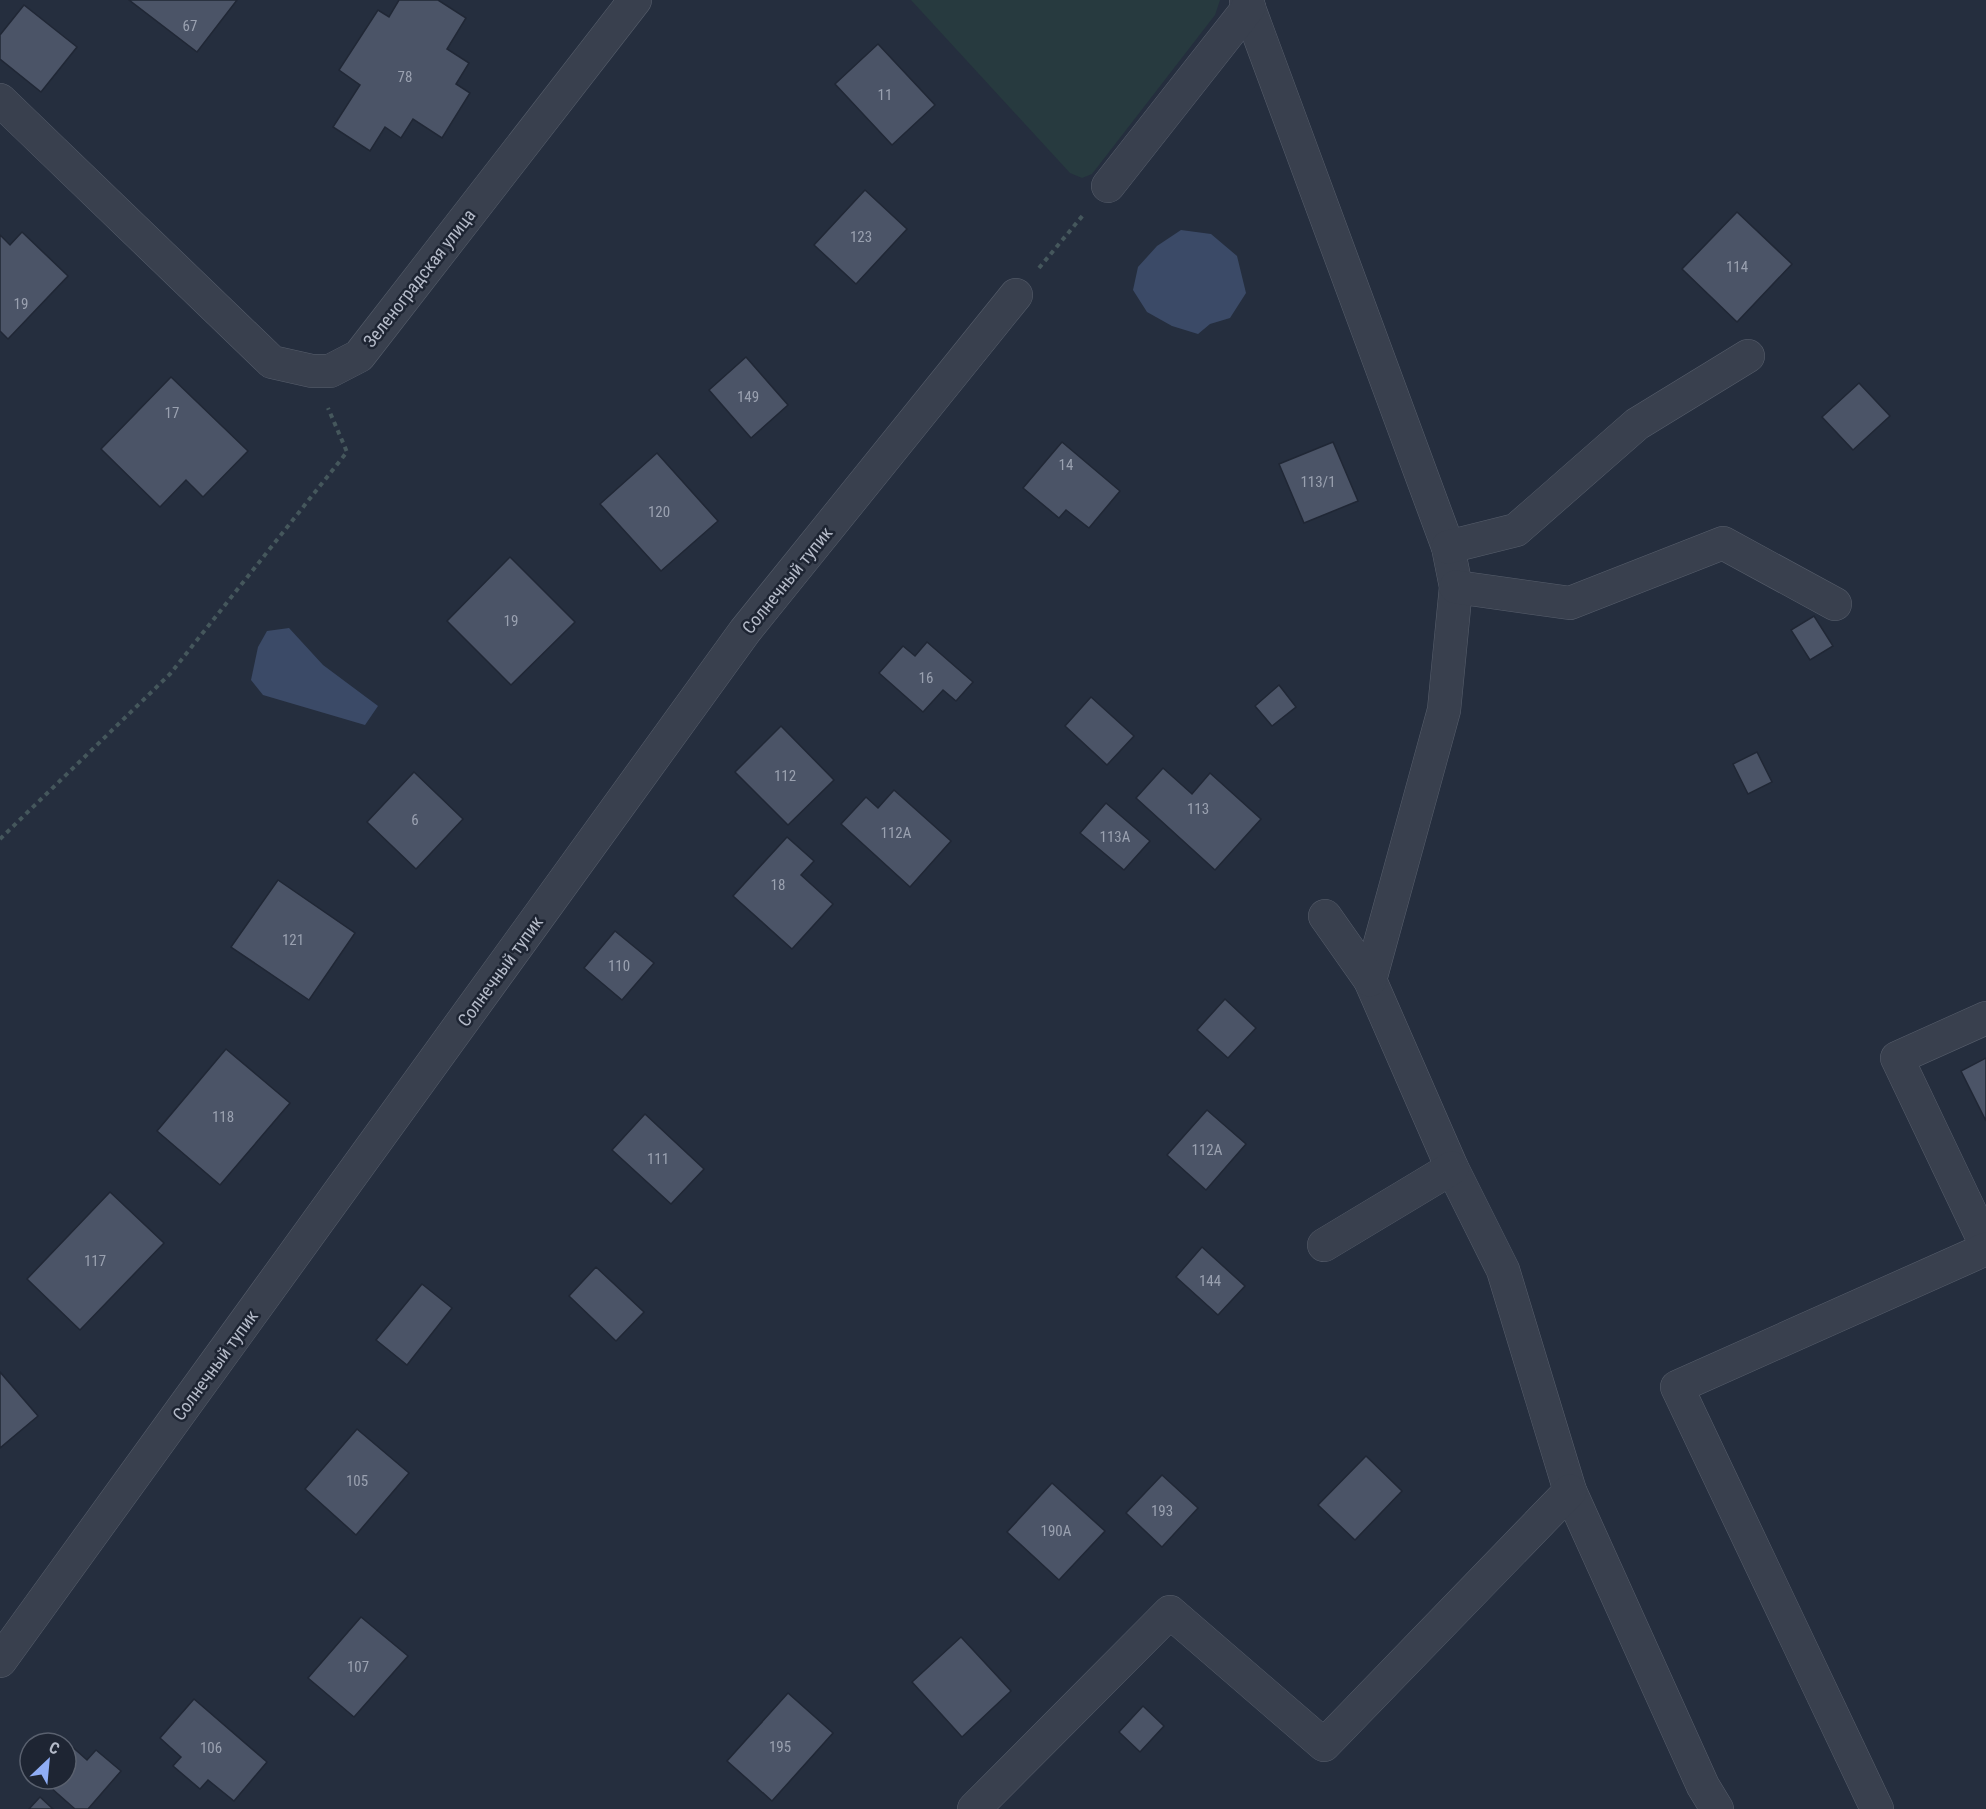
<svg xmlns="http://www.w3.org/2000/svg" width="1986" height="1809" viewBox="0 0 1986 1809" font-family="'Roboto Condensed',sans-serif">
<rect width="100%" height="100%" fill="#252e3e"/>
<path fill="#273a3f" d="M911,0H1220L1215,15L1092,174L1082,178L1070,173Z"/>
<g fill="#3b4a67">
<path d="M1181,230L1211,234L1237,256L1246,293L1230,318L1210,324L1198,334L1172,326L1147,312L1133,290L1138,267L1157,246Z"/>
<path d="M289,628L323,665L378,706L365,725L263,695L251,680L258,647L267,631Z"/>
</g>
<g fill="#4b5467" stroke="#202735" stroke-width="1.5">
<path d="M129,0H237L197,52Z"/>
<path d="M399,0H438L466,18L447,49L469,63L456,84L470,93L442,138L413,119L401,138L385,127L370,151L333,127L360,85L339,70L378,10L389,17Z"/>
<path d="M24,5L77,47L41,92L0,59V35Z"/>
<path d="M878,44L935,105L892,145L835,84Z"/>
<path d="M865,190L907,229L856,284L814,245Z"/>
<path d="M1737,212L1792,264L1737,322L1682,269Z"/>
<path d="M22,232L68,276L8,339L0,331V235L10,245Z"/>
<path d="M746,357L788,405L751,438L709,390Z"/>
<path d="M171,377L248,451L203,497L186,480L160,507L101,449Z"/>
<path d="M1859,383L1890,416L1853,450L1822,417Z"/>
<path d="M1062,442L1120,491L1089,528L1066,510L1059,518L1023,488Z"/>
<path d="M1333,442L1358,501L1304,523L1279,464Z"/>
<path d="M657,453L718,521L661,571L600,504Z"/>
<path d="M510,557L575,622L511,685L447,621Z"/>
<path d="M1814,616L1833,646L1810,660L1791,630Z"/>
<path d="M927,642L973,682L956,701L943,690L923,712L879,673L903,646L915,656Z"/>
<path d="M1279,685L1296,707L1272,726L1255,706Z"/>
<path d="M1091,697L1134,736L1107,765L1065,726Z"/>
<path d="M781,726L834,780L788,825L735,772Z"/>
<path d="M1757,752L1772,782L1748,794L1733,764Z"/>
<path d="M1163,768L1192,794L1210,773L1261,819L1215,870L1136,798Z"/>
<path d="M414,772L463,819L416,869L367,822Z"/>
<path d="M894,790L951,841L910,887L841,824L866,797L878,808Z"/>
<path d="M1106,803L1150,841L1124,870L1080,833Z"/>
<path d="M787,837L814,861L801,875L833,904L792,949L733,896Z"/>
<path d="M278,880L355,933L309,1000L231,947Z"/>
<path d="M615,931L654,963L622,1000L584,968Z"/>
<path d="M1225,999L1256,1028L1228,1058L1197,1030Z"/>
<path d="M226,1049L290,1103L220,1185L157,1131Z"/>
<path d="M1986,1058V1121L1961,1071Z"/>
<path d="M1207,1110L1246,1144L1206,1190L1167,1155Z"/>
<path d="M645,1114L704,1169L671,1204L612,1150Z"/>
<path d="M110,1192L164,1243L80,1330L27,1279Z"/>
<path d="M1202,1247L1245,1286L1218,1315L1176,1277Z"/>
<path d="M596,1267L644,1312L616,1341L569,1296Z"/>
<path d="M422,1284L452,1308L407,1365L376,1340Z"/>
<path d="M0,1372L38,1416L0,1448Z"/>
<path d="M357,1429L409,1473L356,1535L305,1489Z"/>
<path d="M1366,1456L1402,1491L1355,1540L1318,1505Z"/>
<path d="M1162,1475L1198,1508L1162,1547L1126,1513Z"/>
<path d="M1052,1483L1105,1531L1059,1580L1007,1532Z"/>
<path d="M361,1617L408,1656L354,1717L308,1678Z"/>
<path d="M961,1637L1011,1691L962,1737L912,1682Z"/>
<path d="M788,1693L833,1733L772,1801L727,1761Z"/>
<path d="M194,1699L267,1762L234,1801L208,1780L200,1789L173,1766L181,1757L160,1738Z"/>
<path d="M1143,1706L1164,1726L1140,1752L1119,1732Z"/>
<path d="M68,1743L87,1760L96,1750L121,1771L88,1809H75L41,1779H66V1745Z"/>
<path d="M40,1797L53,1809H29Z"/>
</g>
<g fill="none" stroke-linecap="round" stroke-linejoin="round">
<g stroke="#575e6c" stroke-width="34">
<g id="minor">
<path d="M1246,0L1448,547L1456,587L1444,710L1370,980L1452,1168L1503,1270L1570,1491L1703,1786L1717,1809"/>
<path d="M0,100L272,362L312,371H330L359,356L635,0"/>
<path d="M1108,186L1249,7"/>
<path d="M1448,547L1516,530L1637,424L1748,356"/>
<path d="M1456,587L1570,603L1723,543L1835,604"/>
<path d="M1325,916L1370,980"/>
<path d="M1986,1018L1897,1058L1986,1245"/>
<path d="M1324,1245L1452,1168"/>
<path d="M0,1661L745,631L1016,295"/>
<path d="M974,1809L1170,1612L1324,1745L1570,1491"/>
<path d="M1877,1809L1677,1387L1986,1249"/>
</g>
</g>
<g stroke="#45575c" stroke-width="4" stroke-dasharray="4.5 4.5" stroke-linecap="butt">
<path d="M1039,268L1084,214"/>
<path d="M0,839L170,674L347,452L328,408"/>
</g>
<use href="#minor" stroke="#39404e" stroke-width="33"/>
</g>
<g text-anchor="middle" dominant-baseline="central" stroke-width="5" stroke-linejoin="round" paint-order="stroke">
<g font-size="15" fill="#9aa1b0">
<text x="190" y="26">67</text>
<text x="405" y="77">78</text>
<text x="885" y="95">11</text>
<text x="861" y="237">123</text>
<text x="1737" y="267">114</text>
<text x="21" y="304">19</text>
<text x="748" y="397">149</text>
<text x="172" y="413">17</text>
<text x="1066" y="465">14</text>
<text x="1318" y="482">113/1</text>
<text x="659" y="512">120</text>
<text x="511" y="621">19</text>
<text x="926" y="678">16</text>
<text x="785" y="776">112</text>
<text x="1198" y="809">113</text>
<text x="415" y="820">6</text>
<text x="896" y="833">112А</text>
<text x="1115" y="837">113А</text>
<text x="778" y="885">18</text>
<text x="293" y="940">121</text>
<text x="619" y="966">110</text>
<text x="223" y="1117">118</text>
<text x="1207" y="1150">112А</text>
<text x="658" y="1159">111</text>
<text x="95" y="1261">117</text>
<text x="1210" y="1281">144</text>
<text x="357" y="1481">105</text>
<text x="1162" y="1511">193</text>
<text x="1056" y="1531">190А</text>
<text x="358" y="1667">107</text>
<text x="780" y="1747">195</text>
<text x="211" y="1748">106</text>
</g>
<g font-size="18" fill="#b5bbc9" stroke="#1e2533">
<text transform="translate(419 278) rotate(-52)">Зеленоградская улица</text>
<text transform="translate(787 580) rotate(-51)">Солнечный тупик</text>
<text transform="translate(500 971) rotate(-54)">Солнечный тупик</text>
<text transform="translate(215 1365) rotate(-54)">Солнечный тупик</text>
</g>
</g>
<g transform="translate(48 1761) rotate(26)"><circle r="28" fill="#1e2533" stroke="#5a616f" stroke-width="1.5"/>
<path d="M0-4.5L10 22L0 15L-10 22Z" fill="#8fadf5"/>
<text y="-9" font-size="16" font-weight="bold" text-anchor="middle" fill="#b5bbc9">С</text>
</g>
</svg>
